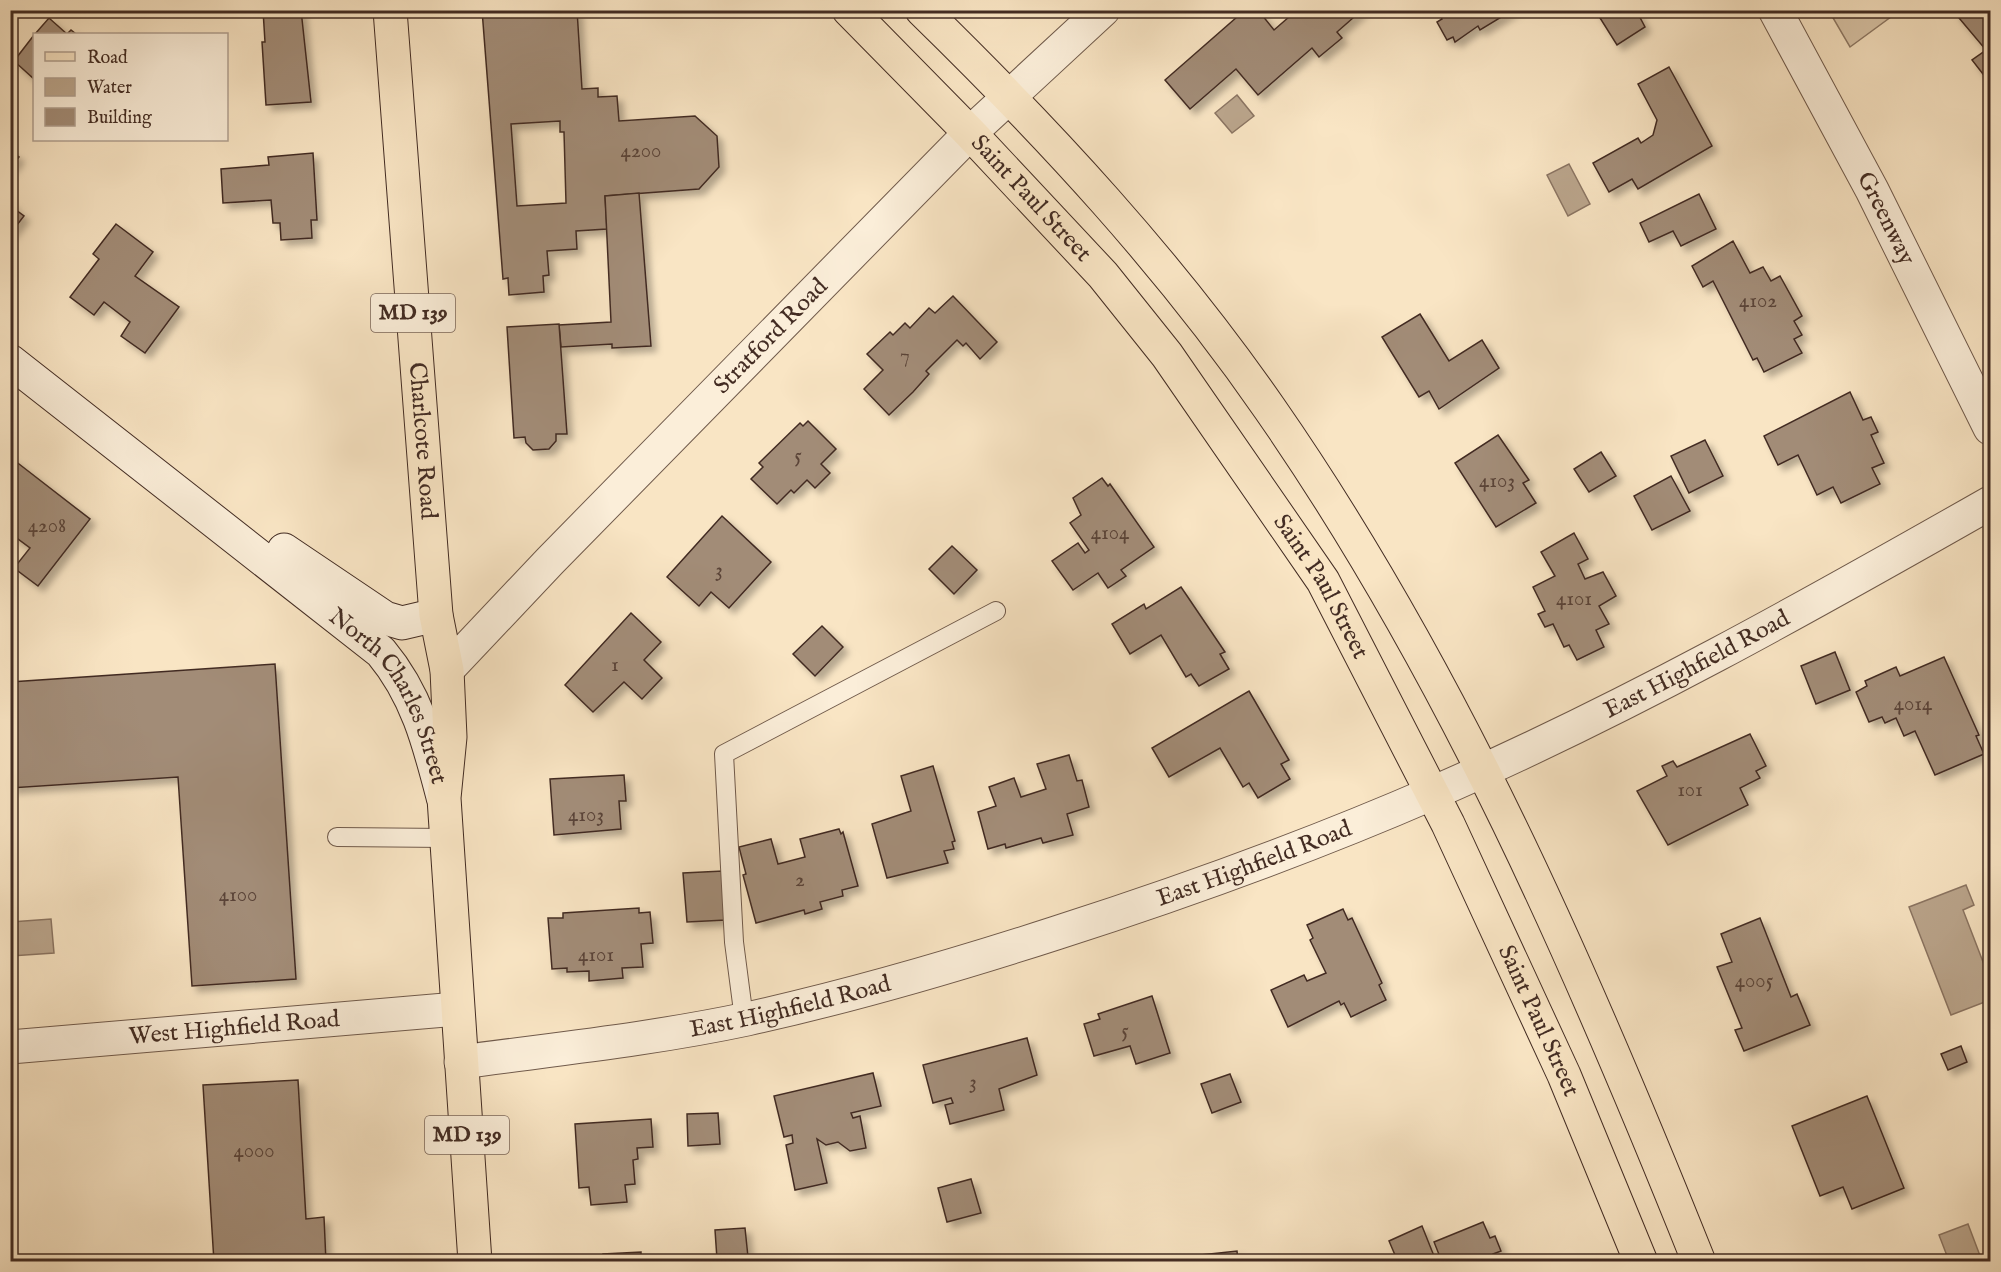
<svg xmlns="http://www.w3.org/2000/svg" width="2001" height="1272" viewBox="0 0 2001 1272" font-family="'IM FELL English',serif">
<defs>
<filter id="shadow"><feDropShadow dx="5.5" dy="5.5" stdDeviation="3" flood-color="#0004"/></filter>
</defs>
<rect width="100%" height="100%" fill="#f9e5c4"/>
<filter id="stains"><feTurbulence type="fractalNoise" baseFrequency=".00333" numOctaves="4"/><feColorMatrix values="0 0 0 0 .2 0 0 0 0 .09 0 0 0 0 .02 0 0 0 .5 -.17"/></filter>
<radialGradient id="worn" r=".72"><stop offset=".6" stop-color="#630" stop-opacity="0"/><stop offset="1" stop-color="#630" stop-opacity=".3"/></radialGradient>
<path fill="#dac6a9" stroke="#8e7966" stroke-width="1.5" d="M1829,11H1899L1850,47Z"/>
<g fill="#bba68d" stroke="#8b7563" stroke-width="1.5">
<path d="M1237,95L1254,116L1232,133L1215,113Z"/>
<path d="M1569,164L1590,204L1568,216L1547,175Z"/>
<path d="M1966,885L1974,905L1963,910L1990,980V1000L1951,1015L1909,907Z"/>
<path d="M51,919L54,953L11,956V922Z"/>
<path d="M1968,1224L1982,1261H1949L1939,1235Z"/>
</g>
<g fill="#a28c77" stroke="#432c23" stroke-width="1.5" fill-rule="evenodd" filter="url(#shadow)">
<path d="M263,10H301L311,102L266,105L262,42H265Z"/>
<path d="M482,10H577L582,89L598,88V97L617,96L619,121L695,116L717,136L719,167L699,189L605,196L607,229L576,231L577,249L547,251L549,275L543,276L544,292L509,295L508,278L503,279ZM560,121V132H564L566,203L517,206L511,124Z"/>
<path d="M1245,10H1258L1274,30L1297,10H1362L1337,32L1342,38L1319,57L1312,48L1258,95L1236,69L1190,109L1165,80Z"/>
<path d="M1437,10H1513L1480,30L1478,26L1455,42L1453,37L1447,40L1437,22L1442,19Z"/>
<path d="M1595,10H1636L1645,27L1617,45Z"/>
<path d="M1956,10H1990V83L1972,60L1986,50L1954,12Z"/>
<path d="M49,18L67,34L71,30L76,34H35Z"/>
<path d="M34,35V79L14,61Z"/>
<path d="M1669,67L1712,146L1638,189L1632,179L1609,192L1593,163L1638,138L1641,143L1653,135L1657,120L1638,84Z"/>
<path d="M10,151L19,157L10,169Z"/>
<path d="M313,153L317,220H311L312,238L281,240L280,223H273L271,200L223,203L221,169L269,165L268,157Z"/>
<path d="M639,193L651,346L612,348V344L561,347L559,325L611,322L605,196Z"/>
<path d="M1699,194L1716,229L1681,246L1673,231L1649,242L1640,223Z"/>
<path d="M10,202L14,205L12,207L24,216L10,234Z"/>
<path d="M116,224L153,252L135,276L179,307L145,353L121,336L130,322L104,302L94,315L70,297L99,259L93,254Z"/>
<path d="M1733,241L1750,273L1763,267L1771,281L1780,276L1802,316L1794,321L1802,335L1794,339L1802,353L1764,372L1757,358L1753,360L1713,281L1703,287L1692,266Z"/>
<path d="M953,296L997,342L980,359L966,343L963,346L957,340L926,371L929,374L913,392L889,415L864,389L883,370L867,354L890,332L893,335L905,323L910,328L929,308L935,313Z"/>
<path d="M1420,314L1449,361L1482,340L1499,368L1439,409L1429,391L1419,397L1382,337Z"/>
<path d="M559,324L567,434H556V441L549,449L533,450L526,443L525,437L514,438L507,327Z"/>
<path d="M1850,392L1863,420L1871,417L1878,432L1871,435L1884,463L1872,468L1880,484L1841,503L1833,487L1817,495L1798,455L1778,465L1764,436Z"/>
<path d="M808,421L836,449L821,464L830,473L815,488L807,480L794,493L791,490L777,504L751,479L763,467L759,463L800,423L803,426Z"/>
<path d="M1498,435L1529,480L1523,483L1536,503L1496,527L1455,463Z"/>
<path d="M1705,440L1723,476L1689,493L1671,456Z"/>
<path d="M1601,452L1616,476L1589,492L1574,469Z"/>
<path d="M10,457L90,519L38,586L14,568L30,548L10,533Z"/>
<path d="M1671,476L1690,511L1652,530L1634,496Z"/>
<path d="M1102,478L1108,486L1110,484L1154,547L1121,570L1126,576L1108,588L1098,573L1073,590L1052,561L1078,543L1085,553L1089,550L1070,523L1081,515L1073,498Z"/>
<path d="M722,516L771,562L729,608L711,592L699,606L667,577Z"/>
<path d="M1574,533L1588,559L1578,564L1585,579L1603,572L1616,596L1599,606L1609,624L1596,630L1604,647L1577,660L1569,645L1564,647L1553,624L1545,627L1538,614L1545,611L1533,587L1555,576L1541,552Z"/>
<path d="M952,546L977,570L954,594L929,569Z"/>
<path d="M1181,587L1225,652L1220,654L1229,669L1199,686L1191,674L1186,677L1161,635L1130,654L1112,624L1144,604L1146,609Z"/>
<path d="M631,613L661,642L644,660L662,678L642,699L624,682L593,712L565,685Z"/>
<path d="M822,626L843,647L815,676L793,654Z"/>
<path d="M1835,652L1850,690L1816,704L1801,666Z"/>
<path d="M1944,657L1979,735L1976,736L1984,754L1935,775L1915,731L1904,736L1896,718L1885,723L1882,717L1869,722L1856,692L1867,686L1865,681L1896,667L1900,676Z"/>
<path d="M275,664L296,979L192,986L178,777L10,788V682Z"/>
<path d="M1249,691L1289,760L1281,764L1290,779L1258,798L1249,783L1243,787L1220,748L1169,777L1152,748Z"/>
<path d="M1750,734L1766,766L1756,771L1760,778L1740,788L1748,805L1668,845L1637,791L1667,776L1662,766L1673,761L1677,767Z"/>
<path d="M1069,755L1077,781L1082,780L1089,807L1067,814L1073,835L1043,843L1041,838L1006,848L1005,844L988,849L978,812L996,806L989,787L1014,778L1021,797L1046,789L1037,764Z"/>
<path d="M933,766L955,841L952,842L954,849L944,851L948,863L887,878L872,824L911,811L901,776Z"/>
<path d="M624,775L626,801H619L621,829L554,835L550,779Z"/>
<path d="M839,829L841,834L843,832L858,886L842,890L843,896L820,902L822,909L805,914L804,910L756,923L743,875L746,874L739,847L771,839L778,864L805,857L800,839Z"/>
<path d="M723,871L726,920L687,922L683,873Z"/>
<path d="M639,908V913L650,912L653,943L641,944L643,967L622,968L623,978L589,981V971L567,972V968L552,969L548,918H563V913Z"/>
<path d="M1343,909L1348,920L1352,918L1382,983L1379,985L1386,1000L1351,1017L1344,1003L1341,1005L1339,1001L1288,1027L1271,990L1304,975L1307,981L1326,973L1310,940L1313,938L1307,925Z"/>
<path d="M1760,918L1791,997L1797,994L1810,1025L1744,1051L1735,1030L1742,1028L1717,967L1732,962L1721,934Z"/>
<path d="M1152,996L1170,1053L1136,1064L1130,1046L1094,1056L1084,1024L1100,1019L1098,1014Z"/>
<path d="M1027,1038L1037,1075L999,1089L1004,1110L950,1124L945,1105L953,1103L951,1098L933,1103L923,1065Z"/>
<path d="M1961,1046L1967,1062L1948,1070L1941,1054Z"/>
<path d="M873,1073L881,1106L851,1113L853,1118L860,1116L866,1148L850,1151L838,1142L826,1145L817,1139L827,1183L795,1190L786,1145L793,1143L792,1135L784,1137L774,1096Z"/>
<path d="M1230,1074L1241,1102L1212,1113L1201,1084Z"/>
<path d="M298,1080L306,1219L324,1217L326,1262H214L203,1085Z"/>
<path d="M1867,1096L1904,1188L1852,1209L1843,1187L1820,1196L1792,1126Z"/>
<path d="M718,1113L720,1144L688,1146L687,1114Z"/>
<path d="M651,1119L653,1147L637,1148L638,1159L633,1160L635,1184L625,1185L627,1202L591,1205L589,1187L579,1188L575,1124Z"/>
<path d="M971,1179L981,1213L947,1222L938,1188Z"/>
<path d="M1483,1222L1490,1238L1495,1236L1501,1251L1493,1254L1496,1262H1442L1434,1242Z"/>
<path d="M1422,1226L1434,1256L1420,1262H1398L1389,1241Z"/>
<path d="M745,1228L748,1257L717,1259L715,1230Z"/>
<path d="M1237,1251L1238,1262H1202L1201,1255Z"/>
<path d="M641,1252V1262H603V1254Z"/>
</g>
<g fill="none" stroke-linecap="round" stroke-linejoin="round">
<g stroke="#705a4b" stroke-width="20">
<g id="service">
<path d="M337,837L446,838"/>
<path d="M744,1019L734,942L724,754L996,611"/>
</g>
</g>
<g stroke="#705a4b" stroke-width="35">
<g id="minor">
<path id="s1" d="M1775,10L1872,190L1990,428"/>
<path id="s2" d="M447,670L550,561L970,133L1103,10"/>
<path id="s3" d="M10,1047L457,1009"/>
<path id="s4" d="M461,1062C556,1049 653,1039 747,1019C851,996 954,966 1056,933C1184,892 1311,846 1435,792C1626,709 1809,606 1990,503"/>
</g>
</g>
<g stroke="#432c23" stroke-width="35">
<g id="secondary">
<path id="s5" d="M10,361L381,652C417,695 429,743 443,797"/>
<path d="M284,550L385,618L402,623L436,615"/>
</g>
</g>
<g stroke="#432c23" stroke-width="35">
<g id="primary">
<path id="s6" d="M390,10L436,615L447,670L450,737L444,798L475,1262"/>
<path id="s7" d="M849,10L970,133L1103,275L1167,355L1323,581L1448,824L1564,1075L1641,1262"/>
<path d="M922,10C1049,134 1169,263 1270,409C1452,671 1581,967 1699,1262"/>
</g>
</g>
<use href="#service" stroke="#fbeed9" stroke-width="18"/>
<use href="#minor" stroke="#fbeed9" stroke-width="33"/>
<use href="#secondary" stroke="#fbeed9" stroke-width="33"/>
<use href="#primary" stroke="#f9e5c4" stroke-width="33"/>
</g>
<g text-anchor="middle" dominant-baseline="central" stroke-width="4.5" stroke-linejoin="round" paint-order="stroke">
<g font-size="21" fill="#5b4438">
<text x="641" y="151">4200</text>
<text x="1758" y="301">4102</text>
<text x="905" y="356">7</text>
<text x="798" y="456">5</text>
<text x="1497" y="481">4103</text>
<text x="47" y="526">4208</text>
<text x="1110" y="533">4104</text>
<text x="719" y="570">3</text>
<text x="1574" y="599">4101</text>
<text x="615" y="665">1</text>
<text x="1913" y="704">4014</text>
<text x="1690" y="790">101</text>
<text x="586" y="815">4103</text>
<text x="800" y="880">2</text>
<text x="238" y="895">4100</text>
<text x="596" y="955">4101</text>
<text x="1754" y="981">4005</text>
<text x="1125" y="1031">5</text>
<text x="973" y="1082">3</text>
<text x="254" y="1151">4000</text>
</g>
<g fill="#fbeed9" stroke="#7a665a" stroke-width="1.5">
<rect x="371" y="294" width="84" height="38" rx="4.5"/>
<rect x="425" y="1116" width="84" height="38" rx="4.5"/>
</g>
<g font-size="22" font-weight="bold" fill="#432c23">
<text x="413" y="313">MD 139</text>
<text x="467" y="1135">MD 139</text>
</g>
<g font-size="24" fill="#432c23" stroke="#fbeed9">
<text stroke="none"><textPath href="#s7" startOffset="262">Saint Paul Street</textPath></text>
<text stroke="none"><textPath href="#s1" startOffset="236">Greenway</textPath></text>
<text stroke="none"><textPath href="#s2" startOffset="465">Stratford Road</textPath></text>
<text stroke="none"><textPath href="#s6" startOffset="432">Charlcote Road</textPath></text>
<text stroke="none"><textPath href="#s7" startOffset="748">Saint Paul Street</textPath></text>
<text stroke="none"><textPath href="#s4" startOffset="1306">East Highfield Road</textPath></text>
<text stroke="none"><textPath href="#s5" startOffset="513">North Charles Street</textPath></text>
<text stroke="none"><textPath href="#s4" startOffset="820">East Highfield Road</textPath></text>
<text stroke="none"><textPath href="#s4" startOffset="334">East Highfield Road</textPath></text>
<text stroke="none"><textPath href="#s7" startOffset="1234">Saint Paul Street</textPath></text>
<text stroke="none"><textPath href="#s3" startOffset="225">West Highfield Road</textPath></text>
</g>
</g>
<rect width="2001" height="1272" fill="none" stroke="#f9e5c4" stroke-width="36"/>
<rect x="12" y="12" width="1977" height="1248" fill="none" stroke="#432c23" stroke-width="3"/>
<rect x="18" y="18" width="1965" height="1236" fill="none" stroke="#432c23" stroke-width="1.5"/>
<rect x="33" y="33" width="195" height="108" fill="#fbeed9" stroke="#b1a090" stroke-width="1.5"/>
<rect x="45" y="52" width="30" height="9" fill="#f9e5c4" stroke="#b1a090" stroke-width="1.5"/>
<text x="87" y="63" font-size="18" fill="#432c23">Road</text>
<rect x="45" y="78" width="30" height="18" fill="#bba68d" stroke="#b1a090" stroke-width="1.5"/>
<text x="87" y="93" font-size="18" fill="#432c23">Water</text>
<rect x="45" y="108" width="30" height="18" fill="#a28c77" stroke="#b1a090" stroke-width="1.5"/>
<text x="87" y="123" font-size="18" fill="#432c23">Building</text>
<rect width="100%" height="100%" filter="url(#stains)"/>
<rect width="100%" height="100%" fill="url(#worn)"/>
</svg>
